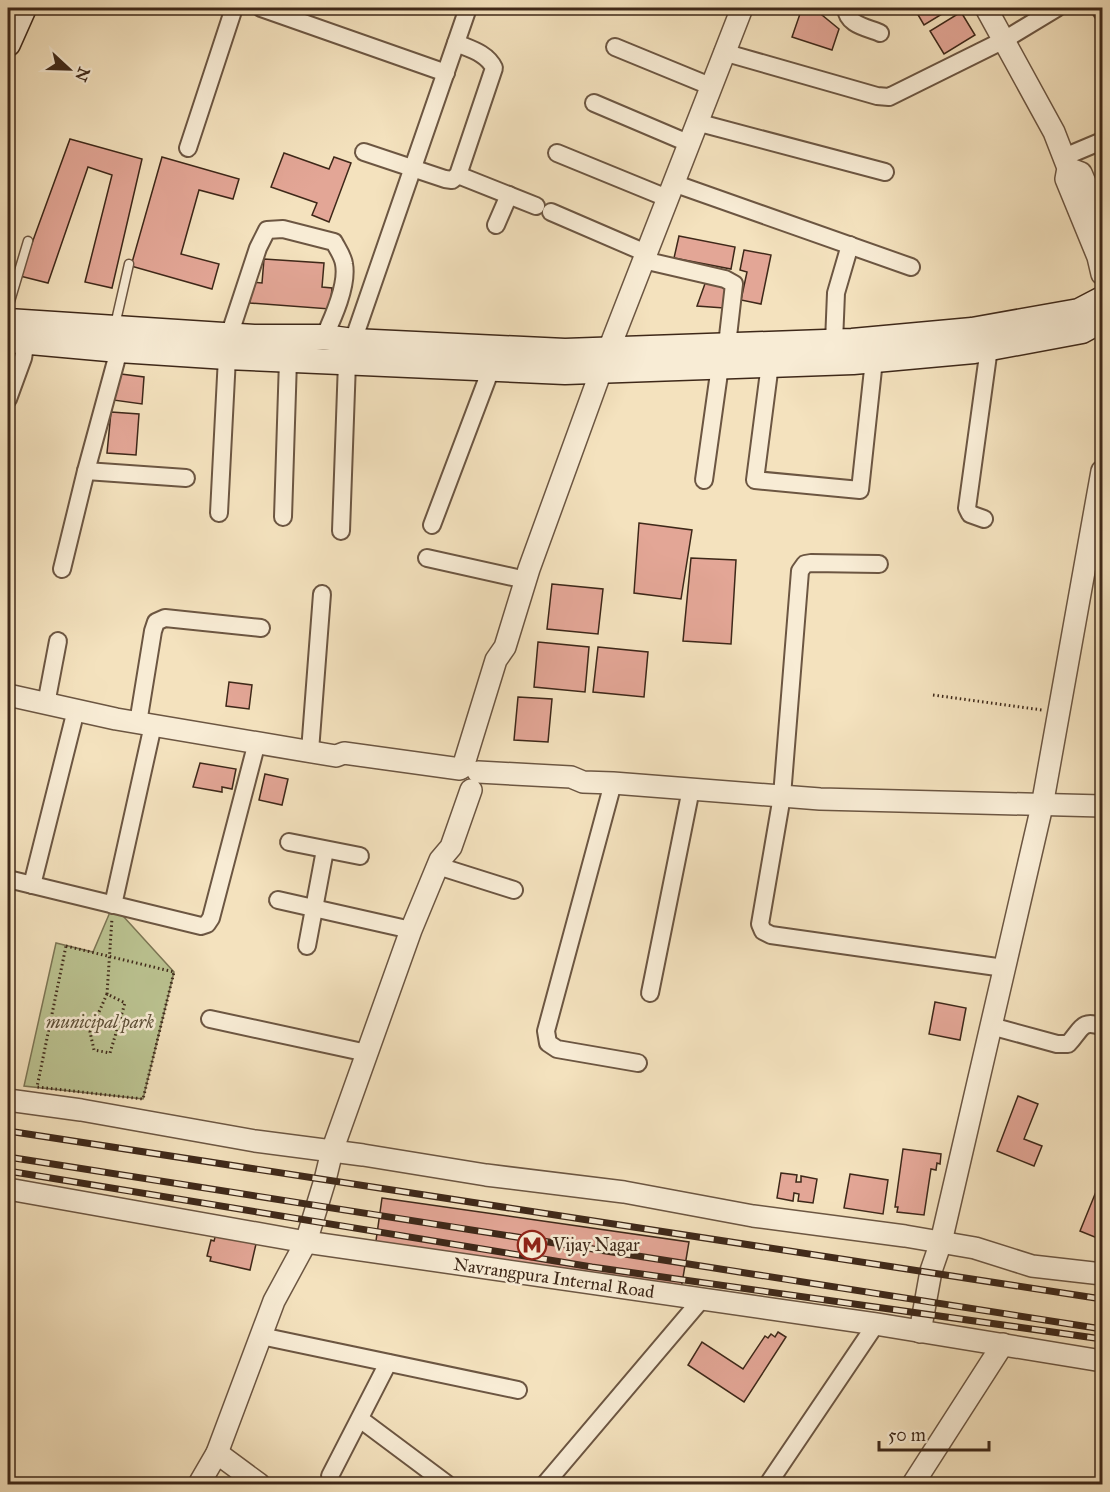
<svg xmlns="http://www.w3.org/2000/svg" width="1110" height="1492" viewBox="0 0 1110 1492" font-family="'IM FELL Great Primer',serif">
<rect width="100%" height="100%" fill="#f4e2be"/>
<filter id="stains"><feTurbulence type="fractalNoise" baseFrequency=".00333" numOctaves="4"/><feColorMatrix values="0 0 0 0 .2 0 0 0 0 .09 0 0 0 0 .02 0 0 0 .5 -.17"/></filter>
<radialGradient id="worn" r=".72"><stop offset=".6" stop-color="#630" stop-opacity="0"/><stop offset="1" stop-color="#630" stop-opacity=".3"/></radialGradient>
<path fill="#bbc391" stroke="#7c7655" stroke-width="1.5" d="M113,905L174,972L143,1099L24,1086L56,943L93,952Z"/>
<g fill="#e3a696" stroke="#3e2819" stroke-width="1.5">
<path d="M802,8L817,11L839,29L832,50L792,37Z"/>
<path d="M914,8H952L924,25Z"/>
<path d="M961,12L975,35L944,54L930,31Z"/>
<path d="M70,139L142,159L112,288L85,282L112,175L88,167L48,283L20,276Z"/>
<path d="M284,153L329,169L334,157L351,163L329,222L312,215L317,203L271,187Z"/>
<path d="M162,157L239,179L233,199L199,190L181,254L219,264L212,289L131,266Z"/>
<path d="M679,236L735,247L731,269L674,258Z"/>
<path d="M744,250L771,255L761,304L741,300L747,272L740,270Z"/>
<path d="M264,259L324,263L322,287L332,288L330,309L250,303L251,282L262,283Z"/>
<path d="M707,278L731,283L724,308L697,306Z"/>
<path d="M121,374L144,377L142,404L113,400Z"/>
<path d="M111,412L139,414L136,455L107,453Z"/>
<path d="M639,523L692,530L681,599L634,593Z"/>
<path d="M691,558L736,560L731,644L683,641Z"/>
<path d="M552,584L603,589L598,634L547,629Z"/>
<path d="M538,642L589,647L585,692L534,687Z"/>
<path d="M598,647L648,652L644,697L593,692Z"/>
<path d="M229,682L252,685L249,709L226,706Z"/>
<path d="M518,697L552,699L548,742L514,740Z"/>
<path d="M200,763L236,769L232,789L222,787V792L193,787Z"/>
<path d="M265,774L288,779L282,805L259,800Z"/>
<path d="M935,1002L966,1008L960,1040L929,1034Z"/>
<path d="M1018,1096L1038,1104L1024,1139L1042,1146L1034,1166L997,1151Z"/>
<path d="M903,1149L941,1154L940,1164L937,1163L936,1170L931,1169L924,1215L897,1212L898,1207H895Z"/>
<path d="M781,1173L797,1175L796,1182H801V1176L817,1179L813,1203L798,1201L799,1194L794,1193L793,1201L777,1198Z"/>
<path d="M850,1174L888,1180L883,1214L844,1208Z"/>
<path d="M1102,1177V1240L1080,1231Z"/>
<path d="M382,1198L689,1242L680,1295L375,1248Z"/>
<path d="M216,1234L256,1244L250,1270L210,1261L211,1257L207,1256L211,1240L214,1241Z"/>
<path d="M778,1332L786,1337L744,1402L688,1365L702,1342L743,1369L765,1336L768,1338L771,1334L775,1337Z"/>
</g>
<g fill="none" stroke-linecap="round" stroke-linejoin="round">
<g stroke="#6c5642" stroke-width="11">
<g id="service">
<path d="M8,308L28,241"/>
<path d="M115,325L129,264"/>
</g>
</g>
<g stroke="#6c5642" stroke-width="20">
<g id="minor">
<path d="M261,8L446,73"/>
<path d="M846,8C847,25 866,27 880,33"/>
<path d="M1102,11V12"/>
<path d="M615,47L710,86"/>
<path d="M723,52L877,96L889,97L1004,40L1057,8"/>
<path d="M594,103L688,143"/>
<path d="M696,122L885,172"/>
<path d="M188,148L234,8"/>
<path d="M364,152L445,179L452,180L458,175L494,68C487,53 470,49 456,43"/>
<path d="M557,153L667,198"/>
<path d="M1064,157L1102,141"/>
<path d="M458,175L536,206"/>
<path d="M673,183L911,267"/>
<path d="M551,212L646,253"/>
<path d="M496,225L509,195"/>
<path d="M643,260L725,279L734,284L727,345"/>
<path d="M229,336L258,248L267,230L283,229L334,242C337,248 343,256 344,264C348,285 333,318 324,337"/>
<path d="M353,341L468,8"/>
<path d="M834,342L836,293L850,245"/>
<path d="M770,364L755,480L860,490L874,360"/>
<path d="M8,399L23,358L26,341"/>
<path d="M86,471L186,478"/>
<path d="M704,480L720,366"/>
<path d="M219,513L227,357"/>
<path d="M283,517L288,360"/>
<path d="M984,519L970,514L967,508L989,348"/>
<path d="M432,525L491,369"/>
<path d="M341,531L347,362"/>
<path d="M1090,549L1102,551"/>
<path d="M427,558L526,580"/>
<path d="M879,564L811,563L805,564L800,571L782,796L760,924L763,931L771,935L1004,968"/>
<path d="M62,569L86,471L119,350"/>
<path d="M46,704L58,641"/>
<path d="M138,723L153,631L156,622L165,618L261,628"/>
<path d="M310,751L322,594"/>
<path d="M613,783L546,1031L548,1043L557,1049L638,1063"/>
<path d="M289,842L360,856"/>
<path d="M438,866L514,890"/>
<path d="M8,879L201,926L207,924L211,918L257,742"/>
<path d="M32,885L76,710"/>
<path d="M278,900L411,930"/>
<path d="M113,905L153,725"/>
<path d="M307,946L325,850"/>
<path d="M650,993L691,789"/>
<path d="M210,1019L367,1053"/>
<path d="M991,1026L1057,1044H1068C1081,1031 1081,1018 1102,1027"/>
<path d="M261,1336L518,1390"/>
<path d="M360,1419L447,1484"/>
<path d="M330,1476L388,1363"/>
<path d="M545,1484L701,1300"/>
<path d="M768,1484L876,1324"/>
</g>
</g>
<g stroke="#6c5642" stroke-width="24">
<g id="tertiary">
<path d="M986,8L1054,132L1068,168L1066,179L1098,257L1102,274"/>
<path d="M1068,168L1081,173L1102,222"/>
<path d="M8,695L116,719L336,756L344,753L460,769"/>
<path d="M463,767L496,660L505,647L529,569L609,349L742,8"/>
<path d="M478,772L571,777L583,782L613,783L820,799L1102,806"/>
<path d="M8,1100L81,1110L255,1141L363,1155L486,1175L624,1192L753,1216L905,1236L975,1248L1032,1266L1102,1274"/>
<path d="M8,1189L306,1242L876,1324L1102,1361"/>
<path d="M920,1332L931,1271L941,1242L1042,806L1102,471"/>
<path d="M217,1453L259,1484"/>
<path d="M199,1484L217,1453L274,1301L306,1242L325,1180L332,1151L411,930L440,860L451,847L471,790"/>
<path d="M913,1484L1003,1344"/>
</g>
</g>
<g stroke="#3e2819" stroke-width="27">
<g id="secondary">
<path d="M8,44L24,8"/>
<path d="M8,321L254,337H324L353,341L565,351L852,341L972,330L1079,311L1102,299"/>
<path d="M8,340L119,350L227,357L565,372L853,362L974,351L1082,331L1102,320"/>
</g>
</g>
<g stroke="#3e2819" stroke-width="3" stroke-dasharray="1.5 3" stroke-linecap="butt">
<path d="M933,695L1042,710"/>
<path d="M66,946L174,972L143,1099L37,1087Z"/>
<path d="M107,994L90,1032L94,1050L110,1053L125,1003L107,994L112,918"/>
</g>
<use href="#service" stroke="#f8ecd5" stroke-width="8"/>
<use href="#minor" stroke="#f8ecd5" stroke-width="16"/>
<use href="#tertiary" stroke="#f8ecd5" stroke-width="21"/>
<use href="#secondary" stroke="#f8ecd5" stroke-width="24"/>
<g stroke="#3e2819" stroke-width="7">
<g id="rail">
<path d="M8,1131L1102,1299"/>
<path d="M8,1157L1102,1329"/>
<path d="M8,1171L592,1267L1102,1339"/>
</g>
</g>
<use href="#rail" stroke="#f8ecd5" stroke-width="4.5" stroke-dasharray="14" stroke-linecap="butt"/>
</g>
<defs>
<g id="metro-ring" transform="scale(1.5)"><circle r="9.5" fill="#f8ecd5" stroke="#8f2418" stroke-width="1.5"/><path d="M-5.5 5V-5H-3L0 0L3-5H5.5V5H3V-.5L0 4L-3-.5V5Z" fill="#8f2418"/></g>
</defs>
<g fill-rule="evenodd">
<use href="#metro-ring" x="532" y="1245"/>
</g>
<g text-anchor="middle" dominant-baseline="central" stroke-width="5" stroke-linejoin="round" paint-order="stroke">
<g font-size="18" font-style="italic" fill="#5d4f37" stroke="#f8ecd5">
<text x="100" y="1022">municipal park</text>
</g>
<g font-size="18" fill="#3e2819" stroke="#f8ecd5" text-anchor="start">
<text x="553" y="1245">Vijay Nagar</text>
</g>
<g font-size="18" fill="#3e2819" stroke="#f8ecd5">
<text transform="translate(554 1278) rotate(8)">Navrangpura Internal Road</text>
</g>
</g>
<rect width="1110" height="1492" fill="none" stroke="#f4e2be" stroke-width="30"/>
<rect x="9" y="9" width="1092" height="1474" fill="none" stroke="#3e2819" stroke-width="3"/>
<rect x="15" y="15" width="1080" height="1462" fill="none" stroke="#3e2819" stroke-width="1.5"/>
<g transform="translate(69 69) rotate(112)" stroke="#f8ecd5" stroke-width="4.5" paint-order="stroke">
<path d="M0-4.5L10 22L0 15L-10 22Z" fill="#3e2819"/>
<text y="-9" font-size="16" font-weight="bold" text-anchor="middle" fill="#3e2819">N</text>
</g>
<path d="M879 1441v9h110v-9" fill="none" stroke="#3e2819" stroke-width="3"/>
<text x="888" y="1441" font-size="18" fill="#3e2819" stroke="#f8ecd5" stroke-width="4.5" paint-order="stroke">50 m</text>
<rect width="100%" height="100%" filter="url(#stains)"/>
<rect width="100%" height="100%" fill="url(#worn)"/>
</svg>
